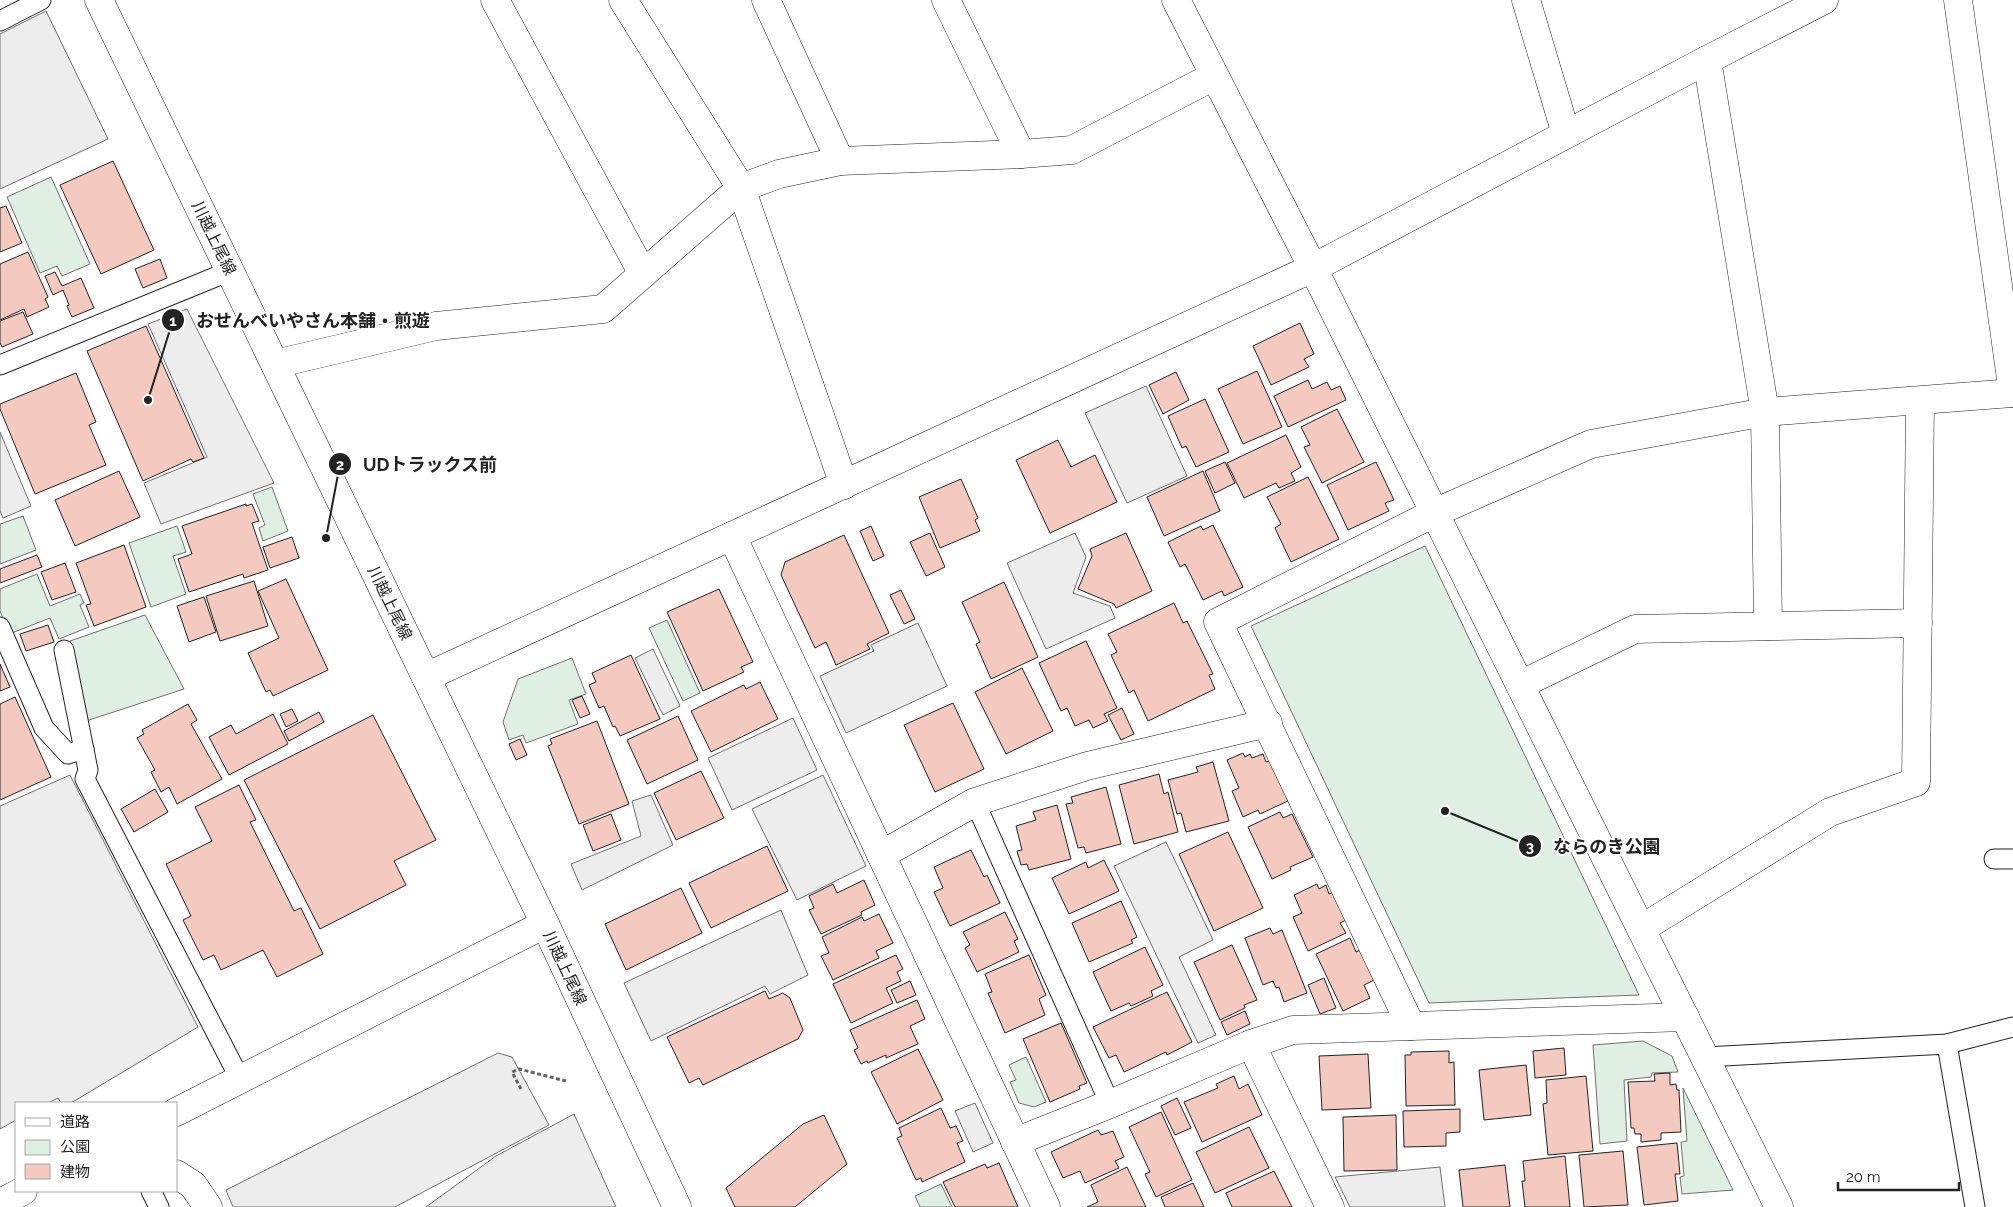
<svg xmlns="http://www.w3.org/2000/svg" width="2013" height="1207" viewBox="0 0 2013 1207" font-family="Raleway,'Noto Sans JP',sans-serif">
<rect width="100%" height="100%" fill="#fff"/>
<g fill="#e0efe3" stroke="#6f6f6f">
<path d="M51,177L90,264L62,276L57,266L40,273L7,197Z"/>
<path d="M272,487L288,531L263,541L259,528L265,525L253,494Z"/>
<path d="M23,516L36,550L0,564V524Z"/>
<path d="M177,526L186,552L173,556L186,594L151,607L129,543Z"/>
<path d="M1425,546L1639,995L1429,1003L1251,626Z"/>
<path d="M37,574L50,606L80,594L84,603L80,605L89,627L59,639L50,618L9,634L0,611V589Z"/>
<path d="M145,615L184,689L86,721L70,641Z"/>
<path d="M667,620L700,693L683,701L649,628Z"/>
<path d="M572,658L586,694L569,700L578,724L526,743L523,735L509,740L503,722L518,679Z"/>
<path d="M1643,1041L1672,1056L1678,1072L1652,1073L1651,1077L1624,1080L1627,1141L1600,1144L1593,1045Z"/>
<path d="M1026,1057L1046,1102L1034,1107L1019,1103L1010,1082L1016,1080L1009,1065Z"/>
<path d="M1683,1088L1733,1190L1682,1194L1680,1177L1684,1176L1681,1142L1687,1141Z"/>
<path d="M941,1184L952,1207H920L915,1196Z"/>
</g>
<g fill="#ededed" stroke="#6f6f6f">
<path d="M46,11L108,139L0,189V34Z"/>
<path d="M187,309L274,483L161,524L144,483L207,457L148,324Z"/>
<path d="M1146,386L1187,476L1127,503L1085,413Z"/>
<path d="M0,432L31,506L3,518L0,511Z"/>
<path d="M1075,533L1086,557L1073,593L1110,606L1115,618L1046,649L1007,563Z"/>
<path d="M918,623L947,686L846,733L820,676L874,651L871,645Z"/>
<path d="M653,649L680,706L663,715L635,658Z"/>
<path d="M793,718L817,770L732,810L708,758Z"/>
<path d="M70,775L198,1027L71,1103H61L58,1098L48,1103H16V1120L0,1129V806Z"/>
<path d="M823,775L866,866L797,900L752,809Z"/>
<path d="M651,795L673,845L582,890L571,864L641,836L632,801Z"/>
<path d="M1166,842L1213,940L1179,957L1216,1035L1198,1043L1114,866Z"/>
<path d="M781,910L808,975L770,994L765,986L651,1041L624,983Z"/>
<path d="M498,1053L512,1057L549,1125L395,1207H233L226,1190Z"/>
<path d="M975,1103L993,1143L973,1152L955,1111Z"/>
<path d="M574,1114L616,1207H426L496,1156Z"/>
<path d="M1440,1167L1445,1207H1350L1335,1177Z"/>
</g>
<g fill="#f3c9c0" stroke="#222">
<path d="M113,161L154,250L101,274L60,185Z"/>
<path d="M6,206L22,243L0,252V208Z"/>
<path d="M28,252L48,297L45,299L49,307L27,317L24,309L0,320V264Z"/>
<path d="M160,259L167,278L143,288L135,269Z"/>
<path d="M55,272L62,286L81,278L94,308L72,317L67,306L69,305L63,290L53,295L45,276Z"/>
<path d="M23,312L33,334L2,347L0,343V321Z"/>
<path d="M1300,323L1314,354L1304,359L1309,367L1271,385L1253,346Z"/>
<path d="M146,326L204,458L193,462L191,459L143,481L87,351Z"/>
<path d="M1257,371L1282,427L1243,444L1218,389Z"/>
<path d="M1176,372L1189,400L1163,414L1149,385Z"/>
<path d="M76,373L96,422L89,425L106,465L35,494L0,409V404Z"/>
<path d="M1308,380L1312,389L1327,382L1331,390L1340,386L1346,400L1288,427L1274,396Z"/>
<path d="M1205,399L1229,452L1196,467L1186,446L1182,448L1168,416Z"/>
<path d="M1337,409L1364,462L1322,483L1304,447L1310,445L1301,427Z"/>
<path d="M1286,435L1301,467L1291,473L1295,481L1279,488L1276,483L1244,498L1227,463Z"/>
<path d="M1058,440L1071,467L1095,455L1117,502L1050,533L1016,460Z"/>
<path d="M1225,462L1235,483L1215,493L1205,471Z"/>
<path d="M1376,462L1394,500L1385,503L1389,511L1348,530L1327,485Z"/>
<path d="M119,471L140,517L75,546L55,500Z"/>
<path d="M1203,471L1220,511L1164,536L1147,497Z"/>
<path d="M1308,477L1339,539L1291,562L1275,528L1281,524L1267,497Z"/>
<path d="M961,479L978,518L975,520L980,531L940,548L919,497Z"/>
<path d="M246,504V506L252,504L259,521L252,523L268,570L244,578L243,574L189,592L178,559L192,554L182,526Z"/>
<path d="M1213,525L1243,587L1224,596L1222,591L1203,600L1185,564L1180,567L1168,542L1201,526L1203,530Z"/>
<path d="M871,526L884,556L873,561L860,531Z"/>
<path d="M930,533L945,567L926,576L910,542Z"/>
<path d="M1126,533L1152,591L1116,608L1114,604L1078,589L1092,556L1090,549Z"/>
<path d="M844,535L889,633L867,644L870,649L836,665L826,642L815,648L781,575L785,562Z"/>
<path d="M292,537L299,558L270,568L263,547Z"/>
<path d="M124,545L146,607L94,626L86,605L91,604L76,563Z"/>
<path d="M37,555L42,567L0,583V569Z"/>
<path d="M65,563L76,592L52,600L41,572Z"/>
<path d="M286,579L328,670L273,696L270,690L266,692L248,653L279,638L258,591Z"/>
<path d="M254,581L268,626L220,641L206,596Z"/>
<path d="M1004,582L1038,657L991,679L976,644L980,642L962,602Z"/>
<path d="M719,589L753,662L741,667L744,672L703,691L667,612Z"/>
<path d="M901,590L915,619L904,624L890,595Z"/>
<path d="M204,597L216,632L189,642L177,606Z"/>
<path d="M1174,603L1183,623L1187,621L1213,674L1209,675L1215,689L1148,721L1134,690L1129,693L1111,655L1117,652L1108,634Z"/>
<path d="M48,625L54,642L26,651L20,634Z"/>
<path d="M1086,641L1117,708L1104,714L1108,721L1093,728L1089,720L1075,726L1067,708L1061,711L1039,663Z"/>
<path d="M631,655L660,719L620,736L615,726L613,727L604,706L599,708L589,685L596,682L592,673Z"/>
<path d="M0,664L10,687L0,691Z"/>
<path d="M1022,668L1053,731L1006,754L975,692Z"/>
<path d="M760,682L778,719L711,752L691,711L744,685L746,689Z"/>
<path d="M582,696L590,714L580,718L572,700Z"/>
<path d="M15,697L51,777L0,800V704Z"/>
<path d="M953,703L984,769L935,792L904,725Z"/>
<path d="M188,704L197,720L191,724L222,779L177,804L169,787L161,792L151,772L155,770L137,738L144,734L142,730Z"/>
<path d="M1122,708L1134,734L1121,740L1108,715Z"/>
<path d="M292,709L298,721L286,727L280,714Z"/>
<path d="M319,712L324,722L289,741L284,731Z"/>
<path d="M273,714L288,744L229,775L209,737L231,725L236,734Z"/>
<path d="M373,715L436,840L394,861L406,885L320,929L244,780Z"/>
<path d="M678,716L698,760L647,784L627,740Z"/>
<path d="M597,721L629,804L579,824L548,746L552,744L550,739Z"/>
<path d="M520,739L527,755L516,760L509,744Z"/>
<path d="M1243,753L1245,757L1250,754L1252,758L1263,754L1266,762L1272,760L1290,800L1260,814L1258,810L1243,817L1232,791L1239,788L1227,760Z"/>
<path d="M1213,762L1229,821L1186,832L1181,813L1177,814L1168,780L1198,772L1196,767Z"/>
<path d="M701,771L724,818L676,840L654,793Z"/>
<path d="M1159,774L1164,794L1168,792L1178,832L1134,844L1119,785Z"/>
<path d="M239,785L256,820L250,822L294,911L301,908L323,954L277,977L263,950L221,970L214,955L203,960L183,920L191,916L166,864L212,841L195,807Z"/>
<path d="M1106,787L1121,844L1086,853L1084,847L1078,848L1066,804L1073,803L1071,797Z"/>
<path d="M155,789L168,812L134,832L121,809Z"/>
<path d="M1057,805L1071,859L1029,870L1027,864L1021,865L1017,851L1022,850L1016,826L1036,820L1033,812Z"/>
<path d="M1280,812L1283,818L1292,814L1313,857L1290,867L1291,870L1272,879L1248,827Z"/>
<path d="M611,814L621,840L593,851L583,825Z"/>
<path d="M1228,832L1263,908L1214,931L1179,854Z"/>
<path d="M767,846L788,891L711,928L689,883Z"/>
<path d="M971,850L984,877L987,875L1000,903L950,926L934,892L943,888L934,867Z"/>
<path d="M1104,860L1119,891L1069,914L1052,878L1086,862L1088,868Z"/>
<path d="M864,880L875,905L861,912L862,915L821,934L809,910L814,908L809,896L833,884L837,893Z"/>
<path d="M1317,884L1319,889L1326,885L1329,894L1334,892L1346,920L1340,923L1346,933L1308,951L1293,917L1302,913L1294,895Z"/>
<path d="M681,888L702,933L626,970L605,924Z"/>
<path d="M1121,901L1137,937L1131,940L1133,943L1089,962L1072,923Z"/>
<path d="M1005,912L1018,939L1014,941L1019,952L977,972L965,948L970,945L963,932Z"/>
<path d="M879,914L893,943L876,951L879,958L833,980L821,956L829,953L822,937L862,917L864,921Z"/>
<path d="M1270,928L1273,934L1282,930L1307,993L1284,1002L1279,987L1276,988L1273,981L1263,985L1245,938Z"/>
<path d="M1350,938L1356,952L1360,950L1374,980L1364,985L1370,998L1343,1011L1316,954Z"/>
<path d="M1232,945L1257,1000L1244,1005L1245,1008L1220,1020L1194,962Z"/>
<path d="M1145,947L1163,985L1151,991L1153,996L1131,1006L1129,1003L1111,1011L1093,972Z"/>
<path d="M896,955L903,969L897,972L901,981L886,988L893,1003L851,1023L833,984Z"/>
<path d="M1029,955L1046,995L1039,999L1045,1015L1005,1033L988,993L992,992L985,974Z"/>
<path d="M1324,978L1336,1008L1320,1014L1308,985Z"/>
<path d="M910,981L916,995L897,1003L891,990Z"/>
<path d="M765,991L769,999L783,993L790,998L803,1030L798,1039L703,1085L699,1078L689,1083L667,1037Z"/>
<path d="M1167,992L1192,1042L1167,1055L1166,1052L1124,1072L1116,1055L1109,1058L1093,1027Z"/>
<path d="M917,1000L925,1019L910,1026L918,1044L886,1058V1055L868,1063L867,1061L861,1064L854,1050L858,1048L850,1030Z"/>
<path d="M1245,1011L1250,1024L1227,1035L1221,1022Z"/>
<path d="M1061,1023L1087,1083L1079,1086L1080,1089L1050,1102L1023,1039Z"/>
<path d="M1564,1048L1566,1075L1535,1078L1533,1051Z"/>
<path d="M918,1049L943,1100L897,1124L871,1072Z"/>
<path d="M1449,1051V1063L1454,1062L1455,1105L1406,1106L1405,1055H1411V1052Z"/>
<path d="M1368,1054L1371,1108L1322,1110L1319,1056Z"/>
<path d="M1526,1065L1531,1115L1484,1120L1479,1070Z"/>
<path d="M1670,1073V1085L1676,1084L1677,1090H1679L1681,1132L1661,1133V1140L1641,1142V1134H1635L1634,1128H1631L1628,1082L1655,1081L1654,1074Z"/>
<path d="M1234,1076L1239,1089L1248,1084L1262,1115L1202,1142L1184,1102L1218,1088L1216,1084Z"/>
<path d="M1586,1076L1593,1151L1548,1155L1543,1104L1547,1103L1546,1080Z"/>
<path d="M1177,1098L1191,1128L1175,1135L1161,1106Z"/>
<path d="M941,1108L950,1128L956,1126L963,1141L957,1143L965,1162L922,1182L921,1178L916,1180L897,1138L902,1136L899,1128Z"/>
<path d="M1460,1109V1132L1446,1133V1146L1404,1147L1403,1111Z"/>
<path d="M1161,1112L1192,1180L1156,1197L1145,1174L1150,1172L1129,1127Z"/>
<path d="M824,1115L847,1164L795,1207H735L726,1188L803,1124Z"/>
<path d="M1396,1115L1397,1170L1344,1171L1343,1117Z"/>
<path d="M1249,1127L1269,1168L1215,1193L1196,1152Z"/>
<path d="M1098,1130L1101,1135L1113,1131L1124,1157L1115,1161L1119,1168L1085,1183L1080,1171L1063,1178L1051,1152Z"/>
<path d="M1677,1143L1680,1174H1675L1678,1201L1644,1205L1637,1147Z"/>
<path d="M1623,1151L1628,1205L1584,1207L1579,1155Z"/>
<path d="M1565,1156L1570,1207H1525L1522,1181H1525L1523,1161Z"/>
<path d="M999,1163L1018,1207H955L943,1182L985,1164L987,1168Z"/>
<path d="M1505,1165L1510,1207H1463L1459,1170Z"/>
<path d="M1127,1167L1146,1207H1087L1098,1202L1091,1185Z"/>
<path d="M1274,1171L1292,1207H1232L1226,1193Z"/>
<path d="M1193,1183L1204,1207H1165L1161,1197Z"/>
</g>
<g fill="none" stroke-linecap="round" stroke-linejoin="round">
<g stroke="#222" stroke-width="21">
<g id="lane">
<path d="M0,21L41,0"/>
<path d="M0,365L230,271"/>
<path d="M0,627L44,728L68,754L84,749"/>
<path d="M64,650L88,770L85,779L240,1079"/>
<path d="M975,802L1110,1104"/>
<path d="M1994,859H2013"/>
<path d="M1947,1044L1975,1207"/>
<path d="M1705,1057L1947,1044L2013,1027"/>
<path d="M151,1191L159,1207"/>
</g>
</g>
<g stroke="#222" stroke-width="29">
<g id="street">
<path d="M495,0L643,274"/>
<path d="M623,0L741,188L844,485"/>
<path d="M766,0L840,161"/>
<path d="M946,0L1021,154"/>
<path d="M1176,0L1313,268"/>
<path d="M1526,0L1566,134"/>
<path d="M1958,0L2013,393"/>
<path d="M1707,60L1765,412L1768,626"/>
<path d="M275,364L436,326L603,309L741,188L779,174L840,161L1021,154L1072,150L1214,76"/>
<path d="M732,536L1046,1207"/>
<path d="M1520,685L1635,629L1918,623"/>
<path d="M881,855L975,802L1087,766L1268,723"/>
<path d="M1641,929L1830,812L1916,782L1920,401"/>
<path d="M1411,1026L1218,622L1434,513L1591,444L1765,412L2013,393"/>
<path d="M1251,1044L1330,1207"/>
<path d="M1015,1142L1110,1104L1251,1044L1293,1030L1685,1017"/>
<path d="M176,1174L193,1185L208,1207"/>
</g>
</g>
<g stroke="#222" stroke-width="29">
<g id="secondary">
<path d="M1313,268L1779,1207"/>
<path d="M426,677L1313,268L1707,60L1824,0"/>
<path d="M176,1112L545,924"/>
<path d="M0,1203L23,1191"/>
</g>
</g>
<g stroke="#222" stroke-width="29">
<path id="primary" d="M99,0L545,924L677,1207"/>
</g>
<path stroke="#646464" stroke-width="3" stroke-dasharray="4 2.5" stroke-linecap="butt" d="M521,1089L512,1072L519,1069L566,1081"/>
<use href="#lane" stroke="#fff" stroke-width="19"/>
<use href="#street" stroke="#fff" stroke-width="28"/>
<use href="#secondary" stroke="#fff" stroke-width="28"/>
<use href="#primary" stroke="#fff" stroke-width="28"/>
</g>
<g text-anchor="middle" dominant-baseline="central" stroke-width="4" stroke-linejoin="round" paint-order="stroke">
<g font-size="16" fill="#222" stroke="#fff">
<text transform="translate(214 238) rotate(64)">川越上尾線</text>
<text transform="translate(390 603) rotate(64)">川越上尾線</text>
<text transform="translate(565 968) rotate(65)">川越上尾線</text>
</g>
</g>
<path fill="none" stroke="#222" stroke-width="2" d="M148 400L173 320M326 538L340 464M1445 811L1530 846"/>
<g fill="#222" stroke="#fff" stroke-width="2">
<circle cx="148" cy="400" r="5"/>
<circle cx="326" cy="538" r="5"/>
<circle cx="1445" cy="811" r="5"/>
<circle cx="173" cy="320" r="12"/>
<circle cx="340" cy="464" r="12"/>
<circle cx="1530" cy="846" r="12"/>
</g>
<g font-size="15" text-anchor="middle" font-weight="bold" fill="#fff">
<text x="173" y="326">1</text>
<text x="340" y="470">2</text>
<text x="1530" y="852">3</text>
</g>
<g font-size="18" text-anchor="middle" font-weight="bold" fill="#222" stroke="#fff" stroke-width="4" stroke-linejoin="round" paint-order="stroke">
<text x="313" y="327">おせんべいやさん本舗・煎遊</text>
<text x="430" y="471">UDトラックス前</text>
<text x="1607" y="853">ならのき公園</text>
</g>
<rect x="15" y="1102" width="162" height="90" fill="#ffffff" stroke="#a7a7a7"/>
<rect x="25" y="1118" width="25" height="8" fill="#ffffff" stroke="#a7a7a7"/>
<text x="60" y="1127" font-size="15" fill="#222222">道路</text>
<rect x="25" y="1140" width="25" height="15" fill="#e0efe3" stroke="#a7a7a7"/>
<text x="60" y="1152" font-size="15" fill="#222222">公園</text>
<rect x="25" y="1164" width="25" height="15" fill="#f3c9c0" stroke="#a7a7a7"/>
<text x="60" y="1177" font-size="15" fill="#222222">建物</text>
<path d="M1838 1182v8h121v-8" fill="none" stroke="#222222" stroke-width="2.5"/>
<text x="1846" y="1182" font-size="15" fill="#222222" stroke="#ffffff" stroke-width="4" paint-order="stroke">20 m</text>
</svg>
